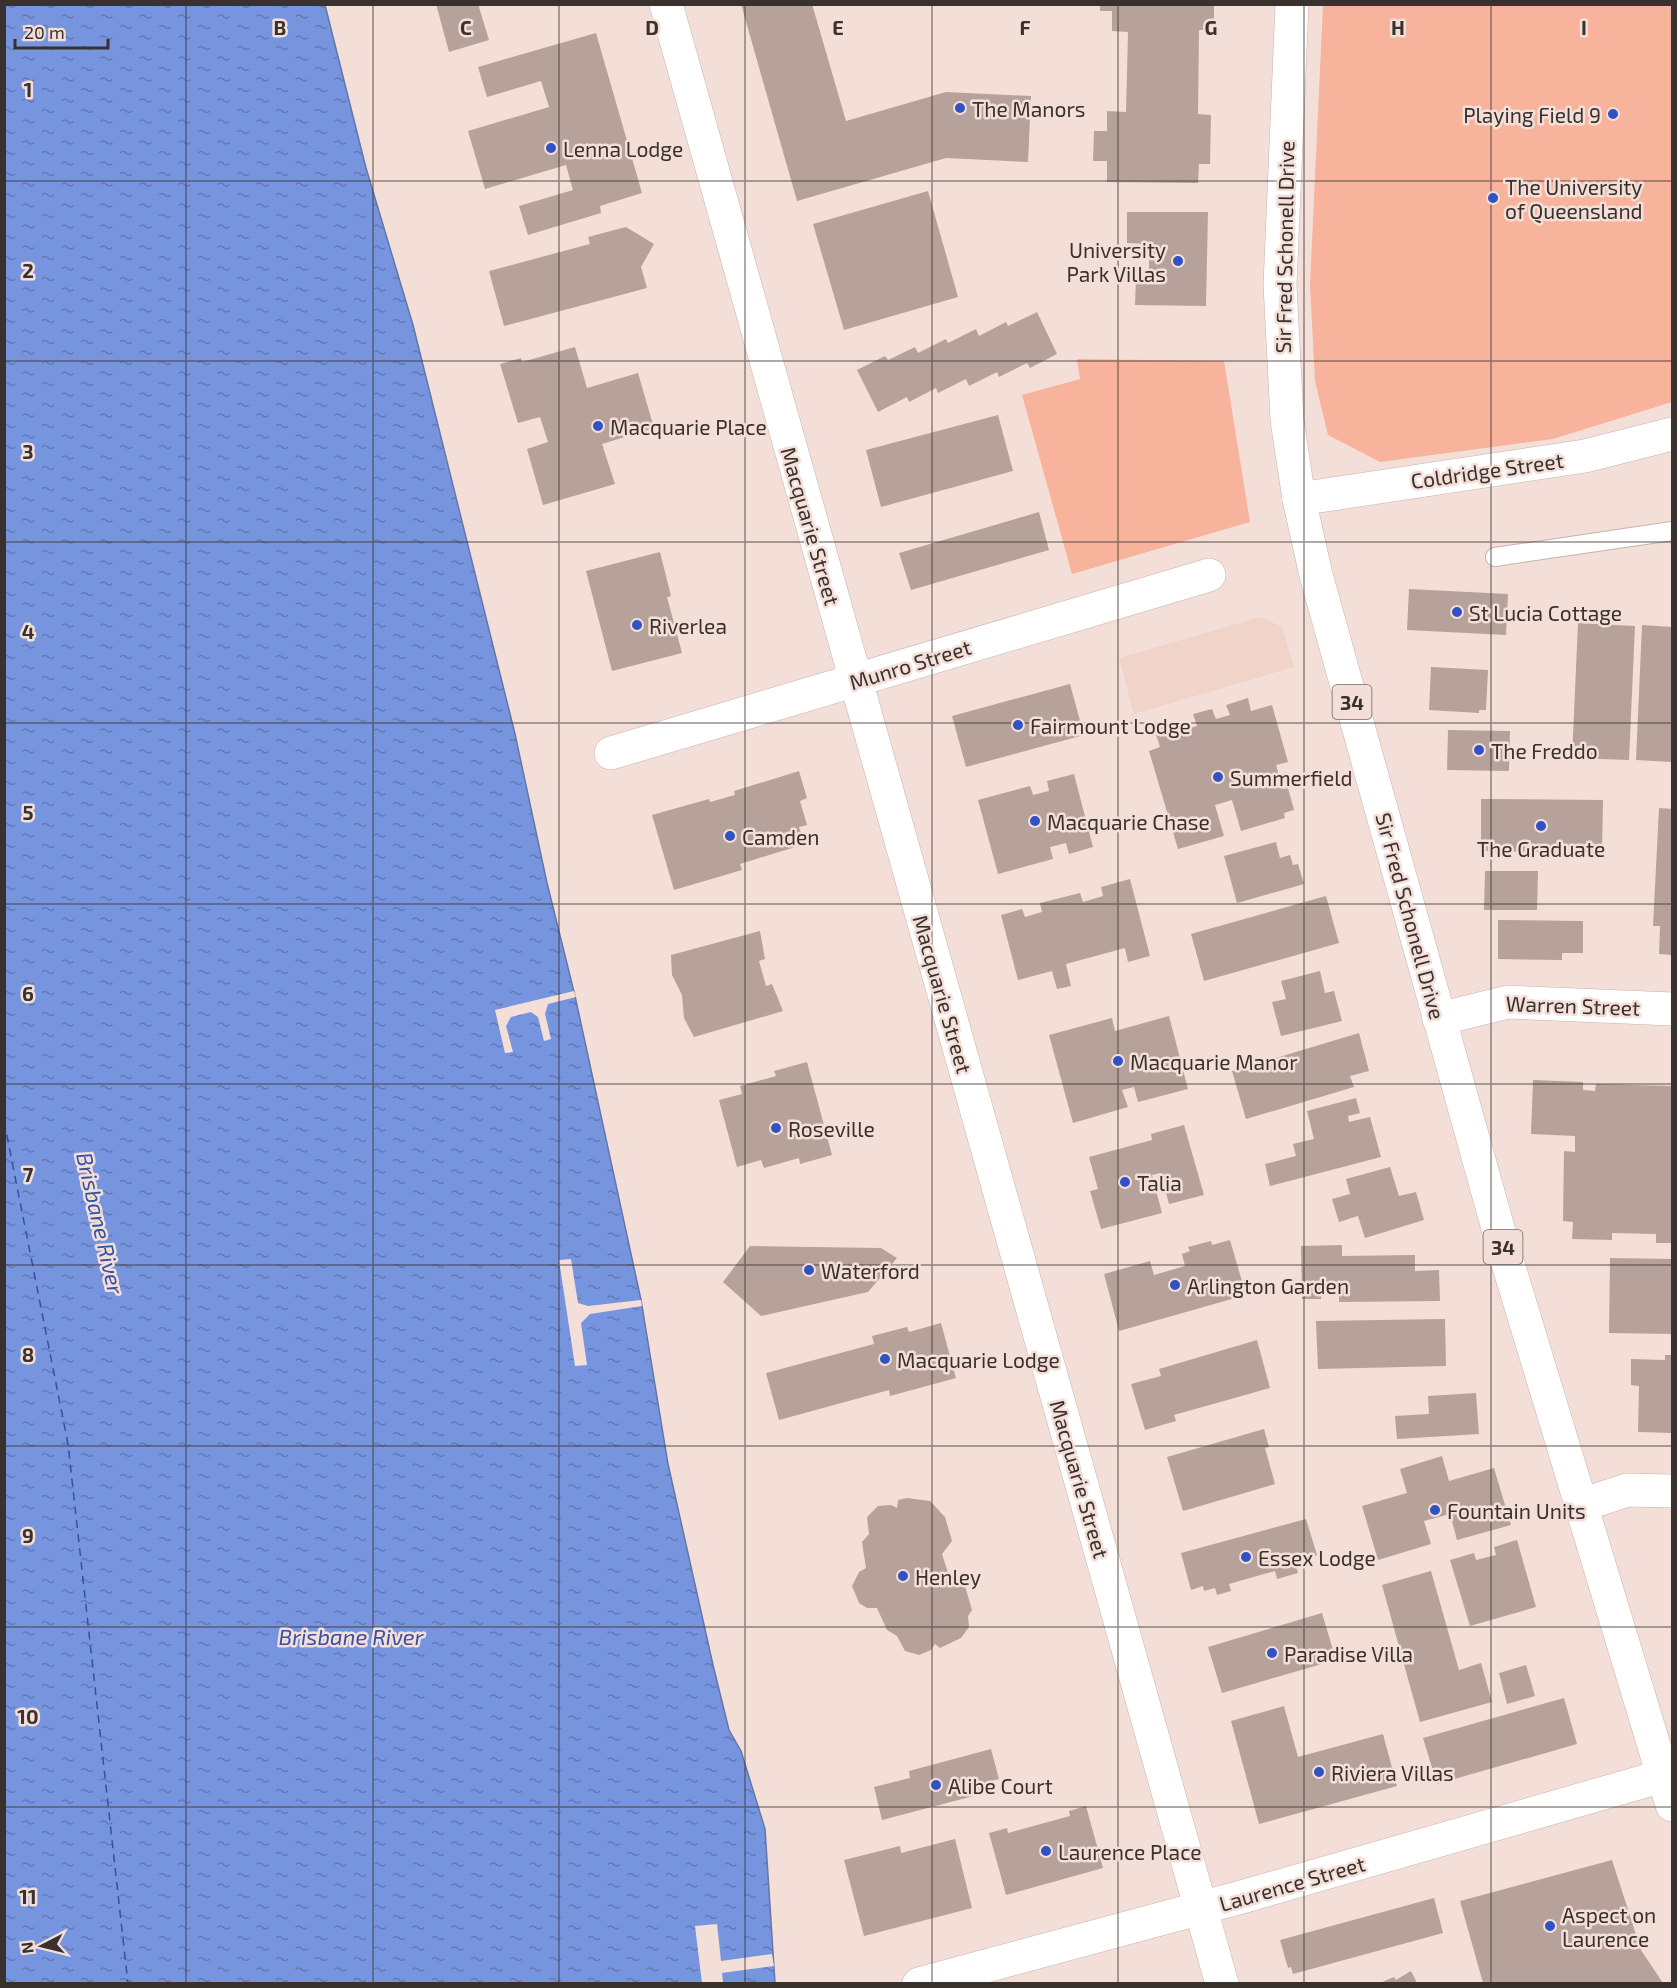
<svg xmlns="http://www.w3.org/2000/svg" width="1677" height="1988" viewBox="0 0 1677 1988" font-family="'Exo 2',sans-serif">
<defs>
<pattern id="water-ripples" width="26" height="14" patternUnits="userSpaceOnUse" patternTransform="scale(1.5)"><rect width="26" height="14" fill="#7794de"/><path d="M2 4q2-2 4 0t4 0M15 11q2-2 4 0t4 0" fill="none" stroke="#6379b4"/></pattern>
</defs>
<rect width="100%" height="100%" fill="#f4dfd8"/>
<path fill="#f0d3c9" d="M1260,617L1282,627L1294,667L1134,714L1119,658Z"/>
<g fill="#f7b39c">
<path d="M1323,5H1672V402L1553,439L1380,462L1328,435L1315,381L1310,285Z"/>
<path d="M1077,359L1224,361L1250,522L1072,574L1022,395L1080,379Z"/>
</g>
<path fill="url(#water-ripples)" stroke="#6476a9" stroke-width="1.5" d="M5,5H325L366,168L413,325L515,734L547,883L575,996L641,1300L668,1464L713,1665L729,1730L741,1751L765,1829L775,1983L5,1984Z"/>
<g fill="#f4dfd8">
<path d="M574,991L576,997L548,1004L545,1014L551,1039L544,1041L538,1017L531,1012L511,1017L506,1026L513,1052L505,1053L495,1010Z"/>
<path d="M571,1259L578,1303L588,1306L641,1300L642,1306L590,1314L581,1323L587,1365L575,1366L559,1260Z"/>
<path d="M717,1924L721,1961L772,1954L774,1966L722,1973L723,1982L702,1983L695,1926Z"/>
</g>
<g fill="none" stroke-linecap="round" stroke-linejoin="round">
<path stroke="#3350a7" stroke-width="1.5" stroke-dasharray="8 6" stroke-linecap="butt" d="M4,1121L68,1444L128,1984"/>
</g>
<g fill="#b6a29b">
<path d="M436,4H478L489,40L449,52Z"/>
<path d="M741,4H812L846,121L946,92L1031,96L1028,162L946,158L797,201Z"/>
<path d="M1100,4H1214V30H1199L1198,114L1211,115L1210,164H1199L1198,183L1107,182V161H1093L1094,131H1107V111L1126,112L1128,32L1112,31V11H1100Z"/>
<path d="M596,33L642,193L600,206L601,213L528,235L519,206L573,190L566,165L485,189L468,131L549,107L541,81L487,97L478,67Z"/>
<path d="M928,191L958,297L844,330L813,224Z"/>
<path d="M1127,212H1208L1206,306L1135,305L1136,278H1149V244L1127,243Z"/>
<path d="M626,227L654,244L641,267L647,288L504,326L489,271L590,244L588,237Z"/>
<path d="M1037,312L1057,354L1030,368L1027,363L999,377L997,372L969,386L966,379L938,393L936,388L909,402L907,397L878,412L857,370L885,356L888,360L915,347L918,353L946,339L948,343L976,329L979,336L1006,322L1008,326Z"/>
<path d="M575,347L587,388L638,373L654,428L602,444L615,484L543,505L527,449L548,442L540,417L518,423L500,364L521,358L522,362Z"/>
<path d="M998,415L1013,471L881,507L866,450Z"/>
<path d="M1039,512L1049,550L911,590L899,553Z"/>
<path d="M660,552L671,596L667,597L682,653L612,671L586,571Z"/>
<path d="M1409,589L1508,594L1506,635L1407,630Z"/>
<path d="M1578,623L1635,626L1629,760L1572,758Z"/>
<path d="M1642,625L1672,627V762L1636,760Z"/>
<path d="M1431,667L1488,670L1486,710H1479V713L1429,710Z"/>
<path d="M1070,684L1084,735L966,767L952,716Z"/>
<path d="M1248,698L1251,711L1272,705L1288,762L1276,765L1283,789L1288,788L1294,810L1284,813L1285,818L1241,831L1232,800L1215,805L1224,836L1178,849L1149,751L1160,747L1154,728L1175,722L1177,732L1197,726L1193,714L1212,709L1216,719L1230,715L1226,705Z"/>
<path d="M1448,730L1510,731L1509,771L1447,770Z"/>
<path d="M799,771L807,798L800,801L807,825L799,827L805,844L740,864L742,870L674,890L652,815L709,799L710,802L735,795L734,791Z"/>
<path d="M1074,774L1093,847L1069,854L1066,843L1050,847L1053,859L998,874L978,800L1030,786L1033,795L1049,791L1047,781Z"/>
<path d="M1481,799L1603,800L1602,853L1481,851Z"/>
<path d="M1659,808L1672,809V955L1659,954L1660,926H1653Z"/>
<path d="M1276,842L1280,858L1290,855L1293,865L1298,864L1304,884L1237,903L1224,856Z"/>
<path d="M1485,871H1538L1537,910H1484Z"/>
<path d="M1130,879L1150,956L1128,962L1125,948L1066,964L1071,986L1057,989L1052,971L1018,980L1001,915L1022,909L1025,917L1042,912L1040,903L1080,893L1083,902L1103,896L1101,887Z"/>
<path d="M1326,896L1339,943L1204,981L1191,934Z"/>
<path d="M1498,920L1583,921V953H1562V960L1498,959Z"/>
<path d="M760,931L765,959L759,961L766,986L772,984L783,1011L694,1037L684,1018L682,995L672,975L671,955Z"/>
<path d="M1320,971L1325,993L1334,991L1342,1021L1281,1036L1272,1002L1286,999L1281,981Z"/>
<path d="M1169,1016L1188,1089L1138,1102L1134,1087L1122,1090L1128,1107L1073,1123L1049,1035L1112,1018L1115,1031Z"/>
<path d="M1359,1033L1369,1071L1350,1076L1354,1087L1246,1119L1232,1071Z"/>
<path d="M807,1062L832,1155L800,1164L799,1158L764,1168L761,1160L737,1167L719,1100L742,1094L740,1086L776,1076L774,1071Z"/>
<path d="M1533,1080L1583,1082V1090L1595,1091L1596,1084L1672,1086V1243H1656V1234L1612,1233V1240L1572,1239L1573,1222L1563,1221L1564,1151L1575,1152V1136L1531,1134Z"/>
<path d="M1356,1098L1360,1113L1348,1116L1349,1122L1370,1117L1381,1157L1270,1186L1265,1164L1296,1156L1293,1144L1314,1139L1307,1111Z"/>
<path d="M1184,1125L1204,1195L1169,1204L1161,1173L1152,1175L1162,1213L1101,1229L1090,1191L1098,1189L1089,1157L1152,1140L1151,1134Z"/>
<path d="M1390,1167L1399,1196L1416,1192L1424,1220L1365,1238L1358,1216L1339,1222L1332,1199L1350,1194L1346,1179Z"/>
<path d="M1230,1240L1246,1295L1119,1331L1104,1274L1150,1261L1154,1275L1185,1266L1182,1254L1190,1251L1188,1247L1211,1241L1212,1245Z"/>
<path d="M1342,1245V1256L1415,1255V1271L1439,1270L1440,1301L1339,1302V1289H1321V1299H1302L1301,1246Z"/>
<path d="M750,1246L881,1248L897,1258L868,1292L761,1316L723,1282Z"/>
<path d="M1610,1258L1672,1259V1334L1609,1333Z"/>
<path d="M1445,1319L1446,1366L1318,1369L1316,1321Z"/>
<path d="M941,1323L956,1378L890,1396L889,1390L779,1420L766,1373L874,1344L872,1336L907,1327L909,1332Z"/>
<path d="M1257,1340L1270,1388L1174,1415L1176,1421L1145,1430L1131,1384L1161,1376L1159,1369Z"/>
<path d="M1665,1355H1672V1433L1638,1432L1639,1386L1631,1385V1359L1665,1360Z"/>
<path d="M1476,1393L1479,1434L1397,1439L1395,1416L1429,1414L1428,1396Z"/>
<path d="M1264,1429L1269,1447L1265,1448L1275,1484L1183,1511L1167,1457Z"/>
<path d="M1442,1456L1449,1481L1494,1468L1511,1525L1457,1540L1450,1514L1424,1521L1431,1544L1378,1560L1362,1506L1407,1493L1400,1469Z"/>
<path d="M907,1498L930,1501L945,1517L952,1541L942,1554L950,1579L965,1586L972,1610L968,1616L969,1627L961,1638L940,1648L935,1644L931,1650L919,1655L905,1651L897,1636L887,1630L877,1608H867L859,1603L852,1586L859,1572L866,1568L862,1542L869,1534L867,1517L878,1506L891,1505L897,1508L898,1500Z"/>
<path d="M1306,1519L1317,1555L1305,1559L1307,1563L1296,1566L1298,1573L1277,1579L1275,1571L1229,1584L1231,1591L1217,1595L1215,1588L1204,1591L1203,1586L1191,1590L1181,1553Z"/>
<path d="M1517,1540L1536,1607L1470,1626L1450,1560L1474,1553L1476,1560L1496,1555L1494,1547Z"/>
<path d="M1431,1571L1459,1670L1481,1663L1492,1702L1420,1722L1382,1585Z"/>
<path d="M1322,1613L1336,1660L1222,1693L1208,1647Z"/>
<path d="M1526,1665L1535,1696L1507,1704L1499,1673Z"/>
<path d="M1564,1698L1577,1744L1437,1784L1423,1738Z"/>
<path d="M1284,1706L1298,1757L1383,1734L1397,1786L1259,1824L1231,1721Z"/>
<path d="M991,1749L999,1779L987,1782L989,1792L882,1820L874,1787L910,1778L909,1771Z"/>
<path d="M1086,1806L1103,1868L1006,1895L989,1833L1007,1828L1008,1833L1070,1816L1069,1811Z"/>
<path d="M955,1839L972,1908L864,1936L844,1860L900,1846L901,1853Z"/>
<path d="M1612,1860L1641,1950L1663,1983H1483L1460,1901Z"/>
<path d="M1434,1898L1443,1933L1293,1974L1291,1967L1288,1968L1280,1940Z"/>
<path d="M1411,1971L1417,1983H1380L1394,1977L1396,1980Z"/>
</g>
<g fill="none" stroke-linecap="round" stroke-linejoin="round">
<g stroke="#c7b2ac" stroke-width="20">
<path id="lane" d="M1495,557L1672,531"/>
</g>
<g stroke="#c7b2ac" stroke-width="34">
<g id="street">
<path d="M666,4L1222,1984"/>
<path d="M611,753L1209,575"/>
<path d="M1439,1019L1508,1002L1672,1009"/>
<path d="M1582,1505L1627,1490L1672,1491"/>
<path d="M919,1984L1238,1898L1663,1776"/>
</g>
</g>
<g stroke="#c7b2ac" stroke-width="34">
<path id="secondary" d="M1292,4L1280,285L1287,420L1299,499L1585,456L1672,434"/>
</g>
<g stroke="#c7b2ac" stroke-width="34">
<path id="primary" d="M1299,499L1316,575L1506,1257L1672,1805"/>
</g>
<use href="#lane" stroke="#fff" stroke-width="18"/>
<use href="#street" stroke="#fff" stroke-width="33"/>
<use href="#secondary" stroke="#fff" stroke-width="33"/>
<use href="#primary" stroke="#fff" stroke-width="33"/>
</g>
<path fill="none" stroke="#39312e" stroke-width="1.5" stroke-opacity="0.55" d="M186,4V1984M373,4V1984M559,4V1984M745,4V1984M932,4V1984M1118,4V1984M1304,4V1984M1491,4V1984M4,181H1672M4,361H1672M4,542H1672M4,723H1672M4,904H1672M4,1084H1672M4,1265H1672M4,1446H1672M4,1627H1672M4,1807H1672"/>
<g fill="#3152c2" stroke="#f4dfd8" stroke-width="2">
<circle cx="960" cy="108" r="6"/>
<circle cx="1613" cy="114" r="6"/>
<circle cx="551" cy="148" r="6"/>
<circle cx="1493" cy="198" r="6"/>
<circle cx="1178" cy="261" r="6"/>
<circle cx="598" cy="426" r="6"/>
<circle cx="1457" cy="612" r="6"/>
<circle cx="637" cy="625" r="6"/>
<circle cx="1018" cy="725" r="6"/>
<circle cx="1479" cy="750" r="6"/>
<circle cx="1218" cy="777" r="6"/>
<circle cx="1035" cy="821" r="6"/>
<circle cx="1541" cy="826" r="6"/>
<circle cx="730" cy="836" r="6"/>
<circle cx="1118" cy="1061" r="6"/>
<circle cx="776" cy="1128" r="6"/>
<circle cx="1125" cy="1182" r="6"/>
<circle cx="809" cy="1270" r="6"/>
<circle cx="1175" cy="1285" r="6"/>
<circle cx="885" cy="1359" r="6"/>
<circle cx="1435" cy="1510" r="6"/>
<circle cx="1246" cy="1557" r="6"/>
<circle cx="903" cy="1576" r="6"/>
<circle cx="1272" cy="1653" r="6"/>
<circle cx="1319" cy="1772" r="6"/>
<circle cx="936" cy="1785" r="6"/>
<circle cx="1046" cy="1851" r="6"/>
<circle cx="1550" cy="1926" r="6"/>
</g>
<g text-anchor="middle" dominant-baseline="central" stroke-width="5" stroke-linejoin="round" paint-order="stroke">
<g fill="#f4dfd8" stroke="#716561" stroke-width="1.5">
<rect x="1332.5" y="685" width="39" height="34" rx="4.5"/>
<rect x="1483.5" y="1230" width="39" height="34" rx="4.5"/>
</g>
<g font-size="20" font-weight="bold" fill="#39312e">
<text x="1352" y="702">34</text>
<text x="1503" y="1247">34</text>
</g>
<g font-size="21" fill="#39312e" stroke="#f4dfd8" text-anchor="start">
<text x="972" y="108">The Manors</text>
<text x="1601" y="114" text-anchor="end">Playing Field 9</text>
<text x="563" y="148">Lenna Lodge</text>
<text x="1505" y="186">The University<tspan x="1505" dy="24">of Queensland</tspan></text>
<text x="1166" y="249" text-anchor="end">University<tspan x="1166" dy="24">Park Villas</tspan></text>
<text x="610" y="426">Macquarie Place</text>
<text x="1469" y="612">St Lucia Cottage</text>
<text x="649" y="625">Riverlea</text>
<text x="1030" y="725">Fairmount Lodge</text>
<text x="1491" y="750">The Freddo</text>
<text x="1230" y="777">Summerfield</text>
<text x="1047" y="821">Macquarie Chase</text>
<text x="742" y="836">Camden</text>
<text x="1541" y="848" text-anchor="middle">The Graduate</text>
<text x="1130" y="1061">Macquarie Manor</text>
<text x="788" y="1128">Roseville</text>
<text x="1137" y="1182">Talia</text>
<text x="821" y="1270">Waterford</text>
<text x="1187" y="1285">Arlington Garden</text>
<text x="897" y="1359">Macquarie Lodge</text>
<text x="1447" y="1510">Fountain Units</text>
<text x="1258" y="1557">Essex Lodge</text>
<text x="915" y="1576">Henley</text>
<text x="1284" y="1653">Paradise Villa</text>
<text x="1331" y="1772">Riviera Villas</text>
<text x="948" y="1785">Alibe Court</text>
<text x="1058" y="1851">Laurence Place</text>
<text x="1562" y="1914">Aspect on<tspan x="1562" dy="24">Laurence</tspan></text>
</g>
<g font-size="21" fill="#39312e" stroke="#f4dfd8">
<text transform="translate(1284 247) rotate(-89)">Sir Fred Schonell Drive</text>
<text transform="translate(1487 470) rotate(-8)">Coldridge Street</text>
<text transform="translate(811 526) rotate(74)">Macquarie Street</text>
<text transform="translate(910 664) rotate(-17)">Munro Street</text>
<text transform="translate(1411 916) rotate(75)">Sir Fred Schonell Drive</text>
<text transform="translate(943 994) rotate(74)">Macquarie Street</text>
<text transform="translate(1573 1005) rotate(2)">Warren Street</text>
<text transform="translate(1080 1479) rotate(74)">Macquarie Street</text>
<text transform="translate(1292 1883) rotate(-16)">Laurence Street</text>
</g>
<g font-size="22" font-style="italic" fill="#3350a7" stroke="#f4dfd8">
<text transform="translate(101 1223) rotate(77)">Brisbane River</text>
<text x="351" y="1636">Brisbane River</text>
</g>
</g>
<g font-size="20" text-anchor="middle" font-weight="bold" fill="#39312e" stroke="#f4dfd8" stroke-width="5" stroke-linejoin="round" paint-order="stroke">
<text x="280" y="35">B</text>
<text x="466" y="35">C</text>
<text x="652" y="35">D</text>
<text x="838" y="35">E</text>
<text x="1025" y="35">F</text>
<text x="1211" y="35">G</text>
<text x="1398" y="35">H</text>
<text x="1584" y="35">I</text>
<text x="28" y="97">1</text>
<text x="28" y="278">2</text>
<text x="28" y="459">3</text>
<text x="28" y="639">4</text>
<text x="28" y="820">5</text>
<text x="28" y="1001">6</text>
<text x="28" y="1182">7</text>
<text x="28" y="1362">8</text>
<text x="28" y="1543">9</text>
<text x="28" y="1724">10</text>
<text x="28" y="1904">11</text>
</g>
<rect width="1677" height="1988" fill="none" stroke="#39312e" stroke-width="12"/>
<g transform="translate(42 1946) rotate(263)" stroke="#f4dfd8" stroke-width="4.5" paint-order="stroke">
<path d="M0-4.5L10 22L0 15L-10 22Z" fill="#39312e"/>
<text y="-9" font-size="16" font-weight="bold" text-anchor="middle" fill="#39312e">N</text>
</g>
<path d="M15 39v9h93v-9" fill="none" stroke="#39312e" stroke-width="3"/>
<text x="24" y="39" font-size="18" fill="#39312e" stroke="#f4dfd8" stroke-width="4.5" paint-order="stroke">20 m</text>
</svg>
